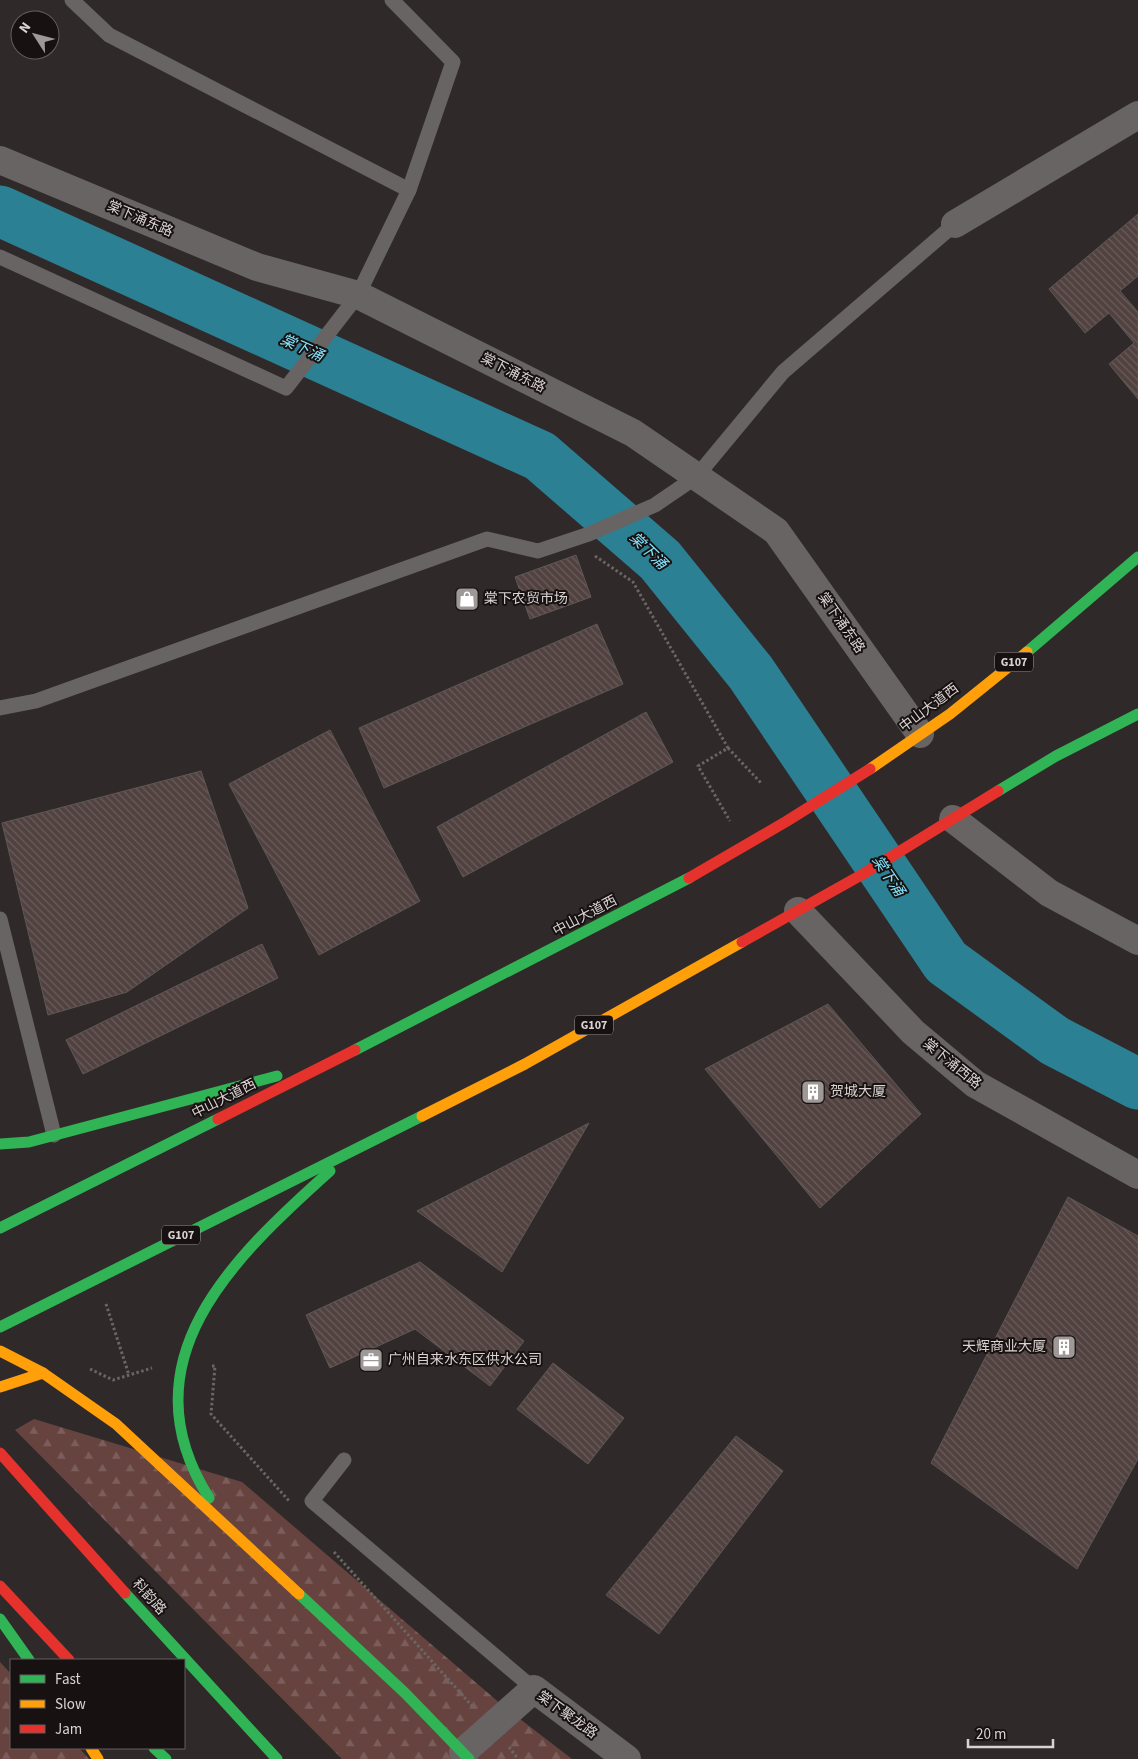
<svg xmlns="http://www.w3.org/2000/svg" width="1138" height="1759" viewBox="0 0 1138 1759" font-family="'Source Sans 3','Noto Sans SC',sans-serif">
<defs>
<pattern id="forest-firs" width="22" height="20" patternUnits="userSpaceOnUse" patternTransform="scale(1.25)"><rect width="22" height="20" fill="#66433f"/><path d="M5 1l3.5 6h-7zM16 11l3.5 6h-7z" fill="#7b5d5a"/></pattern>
<pattern id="building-back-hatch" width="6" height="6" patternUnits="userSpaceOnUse" patternTransform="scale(1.25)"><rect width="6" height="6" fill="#514240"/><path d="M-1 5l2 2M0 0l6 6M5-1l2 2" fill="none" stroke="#695c5b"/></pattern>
</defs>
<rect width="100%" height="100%" fill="#2f2a29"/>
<g fill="url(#forest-firs)">
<path d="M34,1419L242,1482L502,1705L572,1759H342L15,1430Z"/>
<path d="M0,1662L11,1674V1748H79L89,1759H0Z"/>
</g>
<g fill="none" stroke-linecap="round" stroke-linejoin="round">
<path stroke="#2c8093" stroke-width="51" d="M0,211L540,456L660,560L751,673L946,962L1055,1041L1138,1084"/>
</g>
<g fill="url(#building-back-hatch)" stroke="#5d5857">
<path d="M1138,214V276L1120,291L1138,312V399L1109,364L1134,343L1109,313L1085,333L1049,289Z"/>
<path d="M576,555L591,597L530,619L515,577Z"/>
<path d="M597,624L623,684L384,788L359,728Z"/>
<path d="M646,712L673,762L463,877L437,827Z"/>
<path d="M330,730L420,901L319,955L229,784Z"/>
<path d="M201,771L248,908L127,992L48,1015L2,823Z"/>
<path d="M262,944L278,978L83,1074L66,1040Z"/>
<path d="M828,1004L921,1114L820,1208L705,1069Z"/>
<path d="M589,1123L502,1272L417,1211Z"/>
<path d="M1068,1197L1138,1236V1459L1077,1569L931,1463Z"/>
<path d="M420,1262L524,1341L490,1386L415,1329L330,1368L306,1315Z"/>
<path d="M553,1363L624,1418L588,1464L517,1409Z"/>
<path d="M736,1436L783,1471L659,1634L606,1595Z"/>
</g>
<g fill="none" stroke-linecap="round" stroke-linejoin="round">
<g stroke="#6a6664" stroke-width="3" stroke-dasharray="2.5 2.5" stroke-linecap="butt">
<path d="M595,556L633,582L728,748L698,766L730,821"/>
<path d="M728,748L762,784"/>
<path d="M106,1304L129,1375"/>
<path d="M212,1366H215L211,1414L290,1502"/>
<path d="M90,1369L113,1380L152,1368"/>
<path d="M334,1552L473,1707"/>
<path d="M509,1747L518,1759"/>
</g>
<g stroke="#686464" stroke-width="15">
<path d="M72,0L109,35L409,190"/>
<path d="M0,257L286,388L358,295L409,190L453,62L392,0"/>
<path d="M0,708L36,701L487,539L538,551L589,534L655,505L696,477L783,372L955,224"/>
<path d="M0,919L54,1135"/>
<path d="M344,1460L312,1501L534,1689"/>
</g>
<g stroke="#686464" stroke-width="28">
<path d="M0,160L257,267L358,295L633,433L776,531L920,734"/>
<path d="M955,224L1138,115"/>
<path d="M953,819L1049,893L1138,941"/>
<path d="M798,911L913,1032L975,1084L1138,1175"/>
<path d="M463,1752L534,1689L627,1759"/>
</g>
<g stroke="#30b455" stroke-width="11">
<path d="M1027,652L1138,557"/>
<path d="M998,791L1056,756L1138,714"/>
<path d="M355,1050L689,878"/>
<path d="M0,1144L29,1142L277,1076"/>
<path d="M0,1228L218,1119"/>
<path d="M0,1327L422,1116"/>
<path d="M209,1498C123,1361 233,1258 330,1171"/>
<path d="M125,1593L277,1759"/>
<path d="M299,1594L405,1693L469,1759"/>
<path d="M0,1619L29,1660"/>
<path d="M154,1748L166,1759"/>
</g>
<g stroke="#ff9f0a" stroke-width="11">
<path d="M870,769L950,714L1027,652"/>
<path d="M422,1116L525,1064L742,942"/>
<path d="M0,1351L43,1373L116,1424L299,1594"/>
<path d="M0,1387L43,1373"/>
<path d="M91,1748L98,1759"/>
</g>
<g stroke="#e5322d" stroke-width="11">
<path d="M689,878L787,821L870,769"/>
<path d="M742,942L863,874L998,791"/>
<path d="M218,1119L355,1050"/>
<path d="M0,1453L125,1593"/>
<path d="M0,1586L69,1660"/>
</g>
</g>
<defs>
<g id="shop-square" transform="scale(1.25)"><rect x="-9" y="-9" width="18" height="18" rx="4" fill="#9e9897" stroke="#171211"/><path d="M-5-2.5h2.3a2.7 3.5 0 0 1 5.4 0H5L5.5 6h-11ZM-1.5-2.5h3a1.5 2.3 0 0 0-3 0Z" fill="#fff"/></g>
<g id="building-square" transform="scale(1.25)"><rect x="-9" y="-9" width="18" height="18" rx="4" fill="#9e9897" stroke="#171211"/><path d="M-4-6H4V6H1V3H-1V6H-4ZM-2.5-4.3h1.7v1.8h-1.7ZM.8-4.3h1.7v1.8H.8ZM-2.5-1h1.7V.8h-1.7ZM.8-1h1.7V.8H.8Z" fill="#fff"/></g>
<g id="office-square" transform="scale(1.25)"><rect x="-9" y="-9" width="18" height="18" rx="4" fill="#9e9897" stroke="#171211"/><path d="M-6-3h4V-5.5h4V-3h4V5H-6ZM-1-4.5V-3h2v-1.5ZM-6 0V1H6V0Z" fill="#fff"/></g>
</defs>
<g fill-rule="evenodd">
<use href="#shop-square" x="467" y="599"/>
<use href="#building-square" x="813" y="1092"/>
<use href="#building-square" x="1064" y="1347"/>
<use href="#office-square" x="371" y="1360"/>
</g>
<g text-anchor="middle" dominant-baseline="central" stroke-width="4" stroke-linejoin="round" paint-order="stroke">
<g fill="#171211" stroke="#a09998" stroke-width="1">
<rect x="995" y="652.5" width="38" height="19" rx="4"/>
<rect x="575" y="1015.5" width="38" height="19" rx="4"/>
<rect x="162" y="1225.5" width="38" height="19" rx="4"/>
</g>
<g font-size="12" font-weight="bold" fill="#dad3d2">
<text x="1014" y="662">G107</text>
<text x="594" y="1025">G107</text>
<text x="181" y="1235">G107</text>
</g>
<g font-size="14" fill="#dad3d2" stroke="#171211">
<text transform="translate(140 219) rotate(23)">棠下涌东路</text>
<text transform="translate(513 373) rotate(27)">棠下涌东路</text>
<text transform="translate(841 623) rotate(55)">棠下涌东路</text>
<text transform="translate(929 708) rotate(-37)">中山大道西</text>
<text transform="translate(585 916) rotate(-28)">中山大道西</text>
<text transform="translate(952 1064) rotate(39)">棠下涌西路</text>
<text transform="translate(224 1099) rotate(-27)">中山大道西</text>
<text transform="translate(149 1597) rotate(48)">科韵路</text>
<text transform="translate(567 1715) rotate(36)">棠下聚龙路</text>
</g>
<g font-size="14" fill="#dad3d2" stroke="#171211" text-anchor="start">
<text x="484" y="599">棠下农贸市场</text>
<text x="830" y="1092">贺城大厦</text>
<text x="1046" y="1347" text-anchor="end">天辉商业大厦</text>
<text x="388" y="1360">广州自来水东区供水公司</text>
</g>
<g font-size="15" font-style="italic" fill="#86e4fd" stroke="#171211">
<text transform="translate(302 348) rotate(24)">棠下涌</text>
<text transform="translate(648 551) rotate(44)">棠下涌</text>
<text transform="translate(888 876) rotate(56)">棠下涌</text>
</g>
</g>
<rect x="10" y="1659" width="175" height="90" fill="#171211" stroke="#655f5e"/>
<rect x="20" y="1675" width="25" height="8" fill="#30b455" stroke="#655f5e"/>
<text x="55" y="1684" font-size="15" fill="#dad3d2">Fast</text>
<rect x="20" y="1700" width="25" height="8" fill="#ff9f0a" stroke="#655f5e"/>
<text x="55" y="1709" font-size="15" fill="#dad3d2">Slow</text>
<rect x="20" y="1725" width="25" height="8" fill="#e5322d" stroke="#655f5e"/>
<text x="55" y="1734" font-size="15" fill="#dad3d2">Jam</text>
<g transform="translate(35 35) rotate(306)"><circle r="24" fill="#171211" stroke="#655f5e"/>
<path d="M0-4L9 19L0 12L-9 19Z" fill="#9e9897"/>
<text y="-8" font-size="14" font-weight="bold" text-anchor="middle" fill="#dad3d2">N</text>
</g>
<path d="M968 1739v8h85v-8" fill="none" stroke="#dad3d2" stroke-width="2.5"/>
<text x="976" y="1739" font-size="15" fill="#dad3d2" stroke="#171211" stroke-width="4" paint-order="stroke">20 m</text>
</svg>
